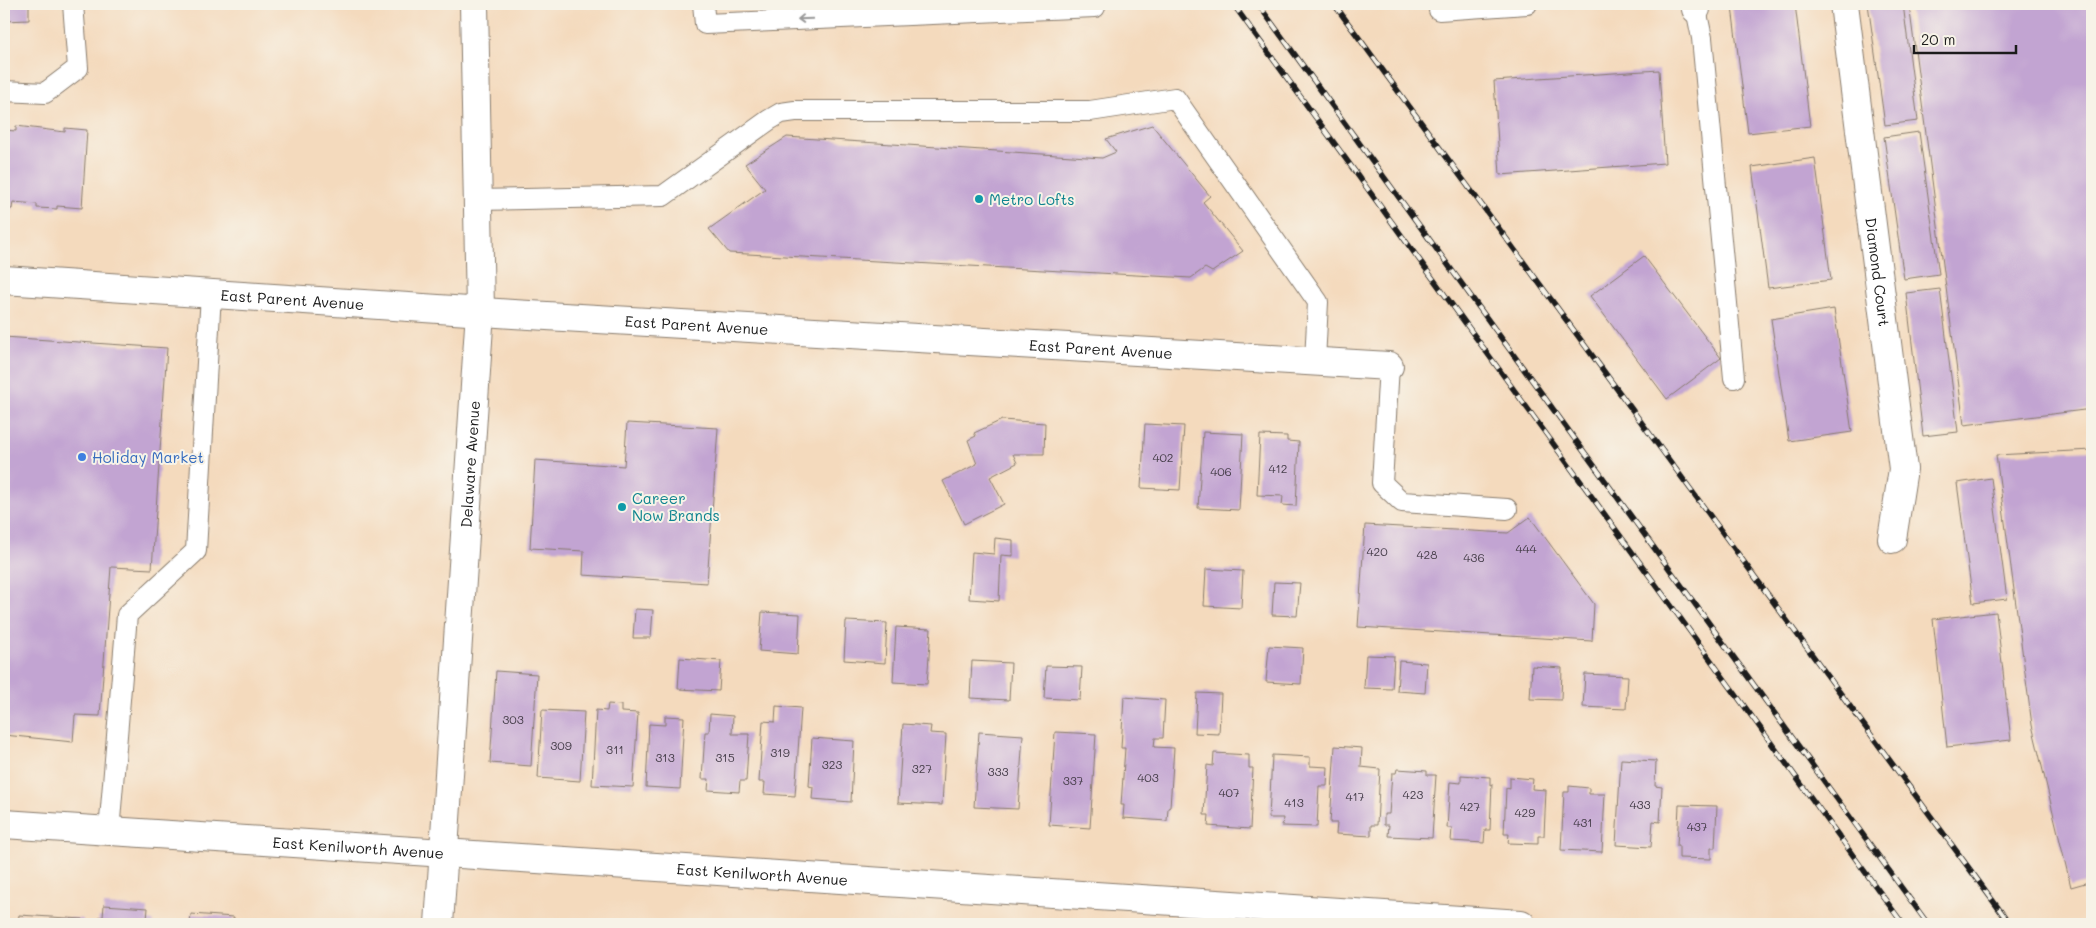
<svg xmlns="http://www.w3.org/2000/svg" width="2096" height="928" viewBox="0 0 2096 928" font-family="Mali,sans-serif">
<rect width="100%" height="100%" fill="#f7f3e8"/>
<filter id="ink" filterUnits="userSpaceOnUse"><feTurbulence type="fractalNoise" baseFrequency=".02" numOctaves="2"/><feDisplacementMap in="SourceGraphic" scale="10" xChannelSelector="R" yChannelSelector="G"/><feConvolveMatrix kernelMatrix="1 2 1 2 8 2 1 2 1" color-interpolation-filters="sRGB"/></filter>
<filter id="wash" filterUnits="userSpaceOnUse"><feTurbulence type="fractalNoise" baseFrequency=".0096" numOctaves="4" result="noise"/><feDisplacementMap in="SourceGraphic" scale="20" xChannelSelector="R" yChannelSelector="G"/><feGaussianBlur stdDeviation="1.12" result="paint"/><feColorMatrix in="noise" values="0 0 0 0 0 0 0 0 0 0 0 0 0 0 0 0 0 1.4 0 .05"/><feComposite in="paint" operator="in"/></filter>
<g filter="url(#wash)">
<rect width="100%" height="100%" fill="#f4dabd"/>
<g id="blocks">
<g fill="#c2a4d2">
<path d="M4,4H29V20L4,21Z"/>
<path d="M1757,4H1795L1810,126L1748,133L1732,7Z"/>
<path d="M1868,4H1903L1918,121L1885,125Z"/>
<path d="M1909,4H2092V409L1964,425Z"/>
<path d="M1659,70L1665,163L1500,175L1494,81Z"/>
<path d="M1152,125L1210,196L1203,202L1243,251L1212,272L1205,268L1191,278L729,253L709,229L765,189L745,164L787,137L1102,158L1116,152L1106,139Z"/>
<path d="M16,126L65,132V128L87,130L82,208L57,206V209L37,208V204L13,202L12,209H4V130L16,131Z"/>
<path d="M1919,132L1939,274L1904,279L1884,137Z"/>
<path d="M1815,158L1831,280L1768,288L1752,167Z"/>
<path d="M1644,256L1721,358L1667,399L1590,296Z"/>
<path d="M1940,289L1958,432L1923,436L1906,293Z"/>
<path d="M1834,309L1852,432L1789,441L1771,319Z"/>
<path d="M4,337L167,348L152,569L111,567L100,716L75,715L73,742L4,735Z"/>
<path d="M1002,420L1045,423L1044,454H1013L1017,463L990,477L1004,504L964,524L943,481L977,464L968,440L976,436L974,433Z"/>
<path d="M627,423L718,428L707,583L583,575L584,551L530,548L535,460L624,466Z"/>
<path d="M1145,424L1184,426L1180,490L1141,488Z"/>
<path d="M1203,432L1243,434L1239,510L1198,508Z"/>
<path d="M1260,435L1287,436V441L1299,442L1296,506L1282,505L1283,496L1257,495Z"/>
<path d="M2092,450V881L2071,887L2032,725L1996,455Z"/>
<path d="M1991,478L2007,599L1973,603L1957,483Z"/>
<path d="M1530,517L1594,604L1592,641L1358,627L1365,525L1508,533Z"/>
<path d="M995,538L1013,540V556L1001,555L999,601L969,599L972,552L994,554Z"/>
<path d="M1206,569L1243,571L1241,608L1204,606Z"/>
<path d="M1274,582L1300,583L1297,616L1272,615Z"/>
<path d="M635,609L653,610L651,638H633Z"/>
<path d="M762,612L800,614L798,654L759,651Z"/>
<path d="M1996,612L2011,740L1947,747L1933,619Z"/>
<path d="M846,621L887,623L885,663L844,660Z"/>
<path d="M896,627L931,629L927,684L893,682Z"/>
<path d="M1269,646L1303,648L1301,684L1266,682Z"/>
<path d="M1366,655L1394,656L1392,689L1364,688Z"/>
<path d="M680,658L721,661L719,691L678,689Z"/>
<path d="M972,661L1011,663L1009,700L970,698Z"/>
<path d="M1399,661L1427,663L1425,693L1397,691Z"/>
<path d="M1046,666L1082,667L1080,700L1044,698Z"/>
<path d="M1532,666L1562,668L1561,700L1530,699Z"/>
<path d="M496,671L537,674L531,766L490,763Z"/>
<path d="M1585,674L1628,676L1626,709L1583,707Z"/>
<path d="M1197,693L1221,694L1219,734L1195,733Z"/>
<path d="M1124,697L1165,700L1163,738H1155L1154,747L1174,748L1170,807L1168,808L1167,821L1123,818L1124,805H1121L1125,748H1121Z"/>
<path d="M608,704L621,705V712L638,713L633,787L592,785L596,710L607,711Z"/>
<path d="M776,706L801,708L795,796L764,794L765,782H759L763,721L775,722Z"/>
<path d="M542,710L584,712L580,781L538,778Z"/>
<path d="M710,714L733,716L732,734H749L746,781H740L739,792L708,790L709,779H702L705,732H709Z"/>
<path d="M665,716L684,717L680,789L646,787L649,724L665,725Z"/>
<path d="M903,724L931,726L930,733L946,734L942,805L898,803Z"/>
<path d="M979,732L1023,735L1018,809L974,807Z"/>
<path d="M1055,732L1096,734L1090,828L1049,825Z"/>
<path d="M812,738L854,741L851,802L812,799L813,787L809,786Z"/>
<path d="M1335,746L1362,748L1361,767L1380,769L1377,825H1371V836L1336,834L1337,823H1330Z"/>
<path d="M1214,753L1249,755V768H1253L1250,829L1208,826L1209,815H1204L1207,765L1213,766Z"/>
<path d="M1272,755L1310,757V766L1328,767L1327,786H1319L1317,827L1282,826L1283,818H1269Z"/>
<path d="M1621,759L1656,761L1655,786L1662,787L1660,822L1653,821L1651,847L1616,845Z"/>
<path d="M1397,769L1427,771V775H1436L1432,838L1388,836L1389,825H1384V814H1389L1392,773H1396Z"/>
<path d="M1461,775L1490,777V785L1492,784L1490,830H1485L1484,843L1451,841L1452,828H1447L1450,782L1461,783Z"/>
<path d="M1510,777L1533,779L1532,789L1546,790L1544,836H1538V844L1508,843L1509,834H1504L1506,788L1510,789Z"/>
<path d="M1569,786L1589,788V794H1605L1602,852L1561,850L1564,792H1569Z"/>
<path d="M1679,805L1717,806L1715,848H1711V859L1679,858V846H1677Z"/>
<path d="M104,905L148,908L147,920L153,921V924H98L99,917H103Z"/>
<path d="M191,914L234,917L233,924H190Z"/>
<path d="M19,915L83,919V924H18Z"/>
<path d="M253,921L281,923V924H253Z"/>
</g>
</g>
</g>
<g filter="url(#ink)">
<use href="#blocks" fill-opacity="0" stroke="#887b6c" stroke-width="1"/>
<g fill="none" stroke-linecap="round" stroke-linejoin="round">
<g stroke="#887b6c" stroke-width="22">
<g id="lane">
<path d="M703,4L705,24L1095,7L1096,4"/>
<path d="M1696,9L1702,38L1734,378"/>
<path d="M1439,10L1527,4"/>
<path d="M4,91L45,93L78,68L73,4"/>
<path d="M477,200L663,196L769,120L781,113L795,111H1090L1175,98L1318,302L1315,361"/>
<path d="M1389,366L1382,483L1402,502L1507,509"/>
<path d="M109,832L127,615L196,551L211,294"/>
</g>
</g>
<g stroke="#887b6c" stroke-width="30">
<g id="street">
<path d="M1695,4L1696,9"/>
<path id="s1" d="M1844,4L1903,469L1892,539"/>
<path id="s2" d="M4,280L513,314L1389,366"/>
<path id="s3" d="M4,824L1521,924"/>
<path id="s4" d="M439,924L480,311L474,4"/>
</g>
</g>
<use href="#lane" stroke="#fff" stroke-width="20"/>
<use href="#street" stroke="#fff" stroke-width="28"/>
<g stroke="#1c1c1c" stroke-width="5.5">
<g id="rail">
<path d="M1233,4L1903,924"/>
<path d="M1258,4L1928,924"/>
<path d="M1334,4L2010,924"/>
</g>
</g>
<use href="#rail" stroke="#f7f3e8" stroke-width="4" stroke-dasharray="11" stroke-linecap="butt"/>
</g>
<defs><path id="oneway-shaft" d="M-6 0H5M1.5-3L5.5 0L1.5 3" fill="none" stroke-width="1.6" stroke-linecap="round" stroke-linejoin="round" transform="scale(1.25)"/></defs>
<use stroke="#999" href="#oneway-shaft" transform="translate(805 19) rotate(178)"/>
</g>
<g fill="#0f9aa8" stroke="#f7f3e8" stroke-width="2">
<circle cx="979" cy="199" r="5"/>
<circle cx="622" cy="507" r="5"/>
</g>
<circle fill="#3f7fe0" stroke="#f7f3e8" stroke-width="2" cx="82" cy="457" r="5"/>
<g text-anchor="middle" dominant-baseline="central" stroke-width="4" stroke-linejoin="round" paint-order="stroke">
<g font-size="12" fill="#463e4a">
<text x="1163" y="457">402</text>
<text x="1278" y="468">412</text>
<text x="1221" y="471">406</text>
<text x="1526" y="548">444</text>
<text x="1377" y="551">420</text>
<text x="1427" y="554">428</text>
<text x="1474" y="557">436</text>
<text x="513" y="719">303</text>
<text x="561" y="745">309</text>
<text x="615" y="749">311</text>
<text x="780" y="752">319</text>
<text x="665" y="757">313</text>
<text x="725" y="757">315</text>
<text x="832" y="764">323</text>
<text x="922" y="768">327</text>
<text x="998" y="771">333</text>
<text x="1148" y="777">403</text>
<text x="1073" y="780">337</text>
<text x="1229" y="792">407</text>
<text x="1413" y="794">423</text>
<text x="1355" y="796">417</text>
<text x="1294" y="802">413</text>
<text x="1640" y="804">433</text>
<text x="1470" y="806">427</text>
<text x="1525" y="812">429</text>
<text x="1583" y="822">431</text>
<text x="1697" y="826">437</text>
</g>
<g font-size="15" fill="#0d838f" stroke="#f7f3e8" text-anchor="start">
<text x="989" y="199">Metro Lofts</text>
<text x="632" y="498">Career<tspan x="632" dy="17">Now Brands</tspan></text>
</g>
<g font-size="15" fill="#1c1c1c" stroke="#f7f3e8">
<text stroke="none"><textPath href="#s1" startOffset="270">Diamond Court</textPath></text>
<text stroke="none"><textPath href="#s2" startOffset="289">East Parent Avenue</textPath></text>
<text stroke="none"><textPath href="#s2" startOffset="694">East Parent Avenue</textPath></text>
<text stroke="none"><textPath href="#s2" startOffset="1099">East Parent Avenue</textPath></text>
<text stroke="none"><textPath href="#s4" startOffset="461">Delaware Avenue</textPath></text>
<text stroke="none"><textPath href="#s3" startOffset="355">East Kenilworth Avenue</textPath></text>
<text stroke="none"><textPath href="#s3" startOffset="760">East Kenilworth Avenue</textPath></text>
</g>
<g font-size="15" fill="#366cbe" stroke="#f7f3e8" text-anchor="start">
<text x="92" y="457">Holiday Market</text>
</g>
</g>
<rect width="2096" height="928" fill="none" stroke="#f7f3e8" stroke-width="20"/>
<path d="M1914 45v8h102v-8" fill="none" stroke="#1c1c1c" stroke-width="2.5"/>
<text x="1921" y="45" font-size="15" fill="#1c1c1c" stroke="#f7f3e8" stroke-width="4" paint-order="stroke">20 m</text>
</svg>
